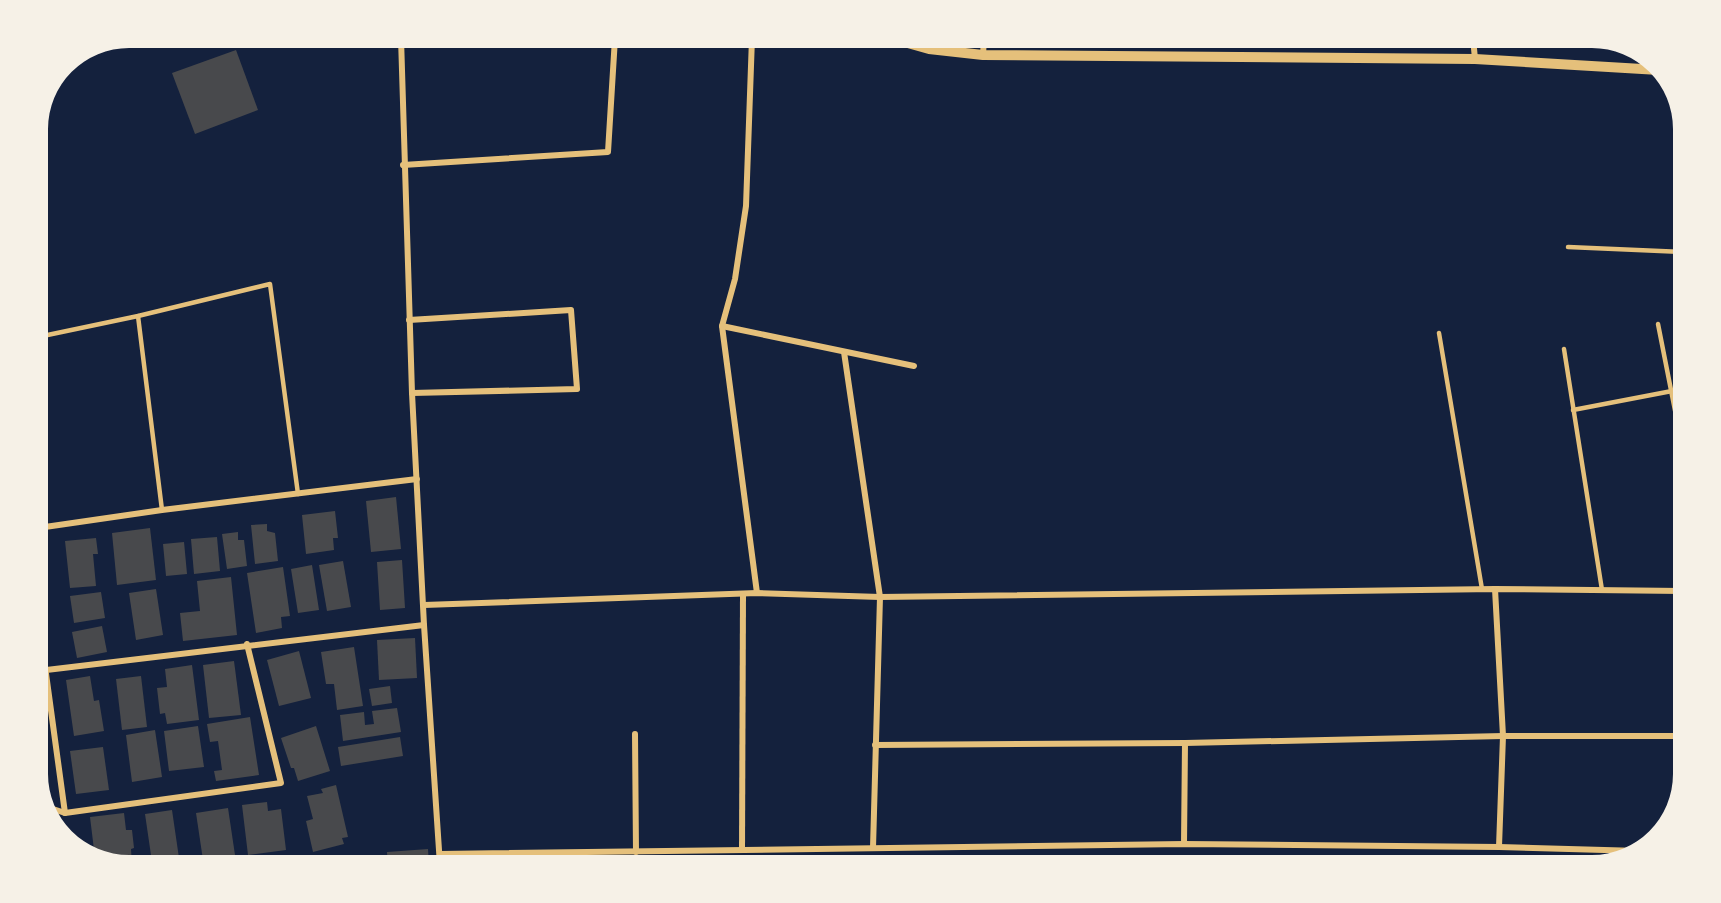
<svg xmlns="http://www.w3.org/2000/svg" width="1721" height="903" viewBox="0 0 1721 903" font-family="'Exo 2',sans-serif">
<rect width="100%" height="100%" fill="#14213d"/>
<g fill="#48494c">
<path d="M236,50L258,110L195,134L172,73Z"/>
<path d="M396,497L401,549L371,552L366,501Z"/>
<path d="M335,511L338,538H333L334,550L306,554L302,515Z"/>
<path d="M267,524V531L275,533L278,561L255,564L251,525Z"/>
<path d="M150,528L156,580L117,585L112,533Z"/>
<path d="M238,532V540H244L247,566L227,569L222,534Z"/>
<path d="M217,537L220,571L194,574L191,539Z"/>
<path d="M96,538L98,554H93L96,586L70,588L65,541Z"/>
<path d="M184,542L187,574L166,576L163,544Z"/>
<path d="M402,560L405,608L380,610L377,562Z"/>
<path d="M343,561L351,607L327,611L319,565Z"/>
<path d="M312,565L319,610L298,613L291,569Z"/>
<path d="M283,567L290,616L281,617L282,628L256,633L247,573Z"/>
<path d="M231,577L237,635L183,641L180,613L200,611L197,581Z"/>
<path d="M156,589L163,635L136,640L129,593Z"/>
<path d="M101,592L105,618L74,623L70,596Z"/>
<path d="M102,626L107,652L77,658L72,632Z"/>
<path d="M415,638L417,678L379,680L377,640Z"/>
<path d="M354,647L363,706L337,710L334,684H326L321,652Z"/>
<path d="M299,651L311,698L279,706L267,660Z"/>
<path d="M234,661L241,715L209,718L203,665Z"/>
<path d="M192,665L199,720L167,724L165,713L160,714L157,688L167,687L165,669Z"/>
<path d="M90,676L94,701L99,700L104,731L74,736L66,680Z"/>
<path d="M141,676L147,727L122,730L116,679Z"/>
<path d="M390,686L392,703L372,706L369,689Z"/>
<path d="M397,708L401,732L343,741L340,715L364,712L365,725L374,724L372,711Z"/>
<path d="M250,717L259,775L216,781L214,771L222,770L218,741L210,742L207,724Z"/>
<path d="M198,726L204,767L169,771L164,731Z"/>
<path d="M316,726L330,771L298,781L294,768H291L281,738Z"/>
<path d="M155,730L162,777L132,782L126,735Z"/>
<path d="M400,737L403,756L341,766L338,747Z"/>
<path d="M103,747L109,790L76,794L70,751Z"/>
<path d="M44,750L48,778L38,780V751Z"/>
<path d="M336,785L348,837L342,838L344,844L313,852L306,821L313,819L307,796L323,793L321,789Z"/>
<path d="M267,802L268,811L281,809L286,850L248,855L242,805Z"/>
<path d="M228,808L235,855L203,860L196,813Z"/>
<path d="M172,810L179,858L152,862L145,814Z"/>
<path d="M124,813L126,830H132L134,848L131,849L132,865L95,858L90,817Z"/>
<path d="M428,849L429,865H388L387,852Z"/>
<path d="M265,858L305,859L304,865H265Z"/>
<path d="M242,861V865H210V862Z"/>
<path d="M361,861V865H327V863Z"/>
</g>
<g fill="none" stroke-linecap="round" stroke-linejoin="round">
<g stroke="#e5c07b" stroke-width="4.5">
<path d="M1568,247L1683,252"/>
<path d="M138,316L162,510"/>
<path d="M1658,324L1683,451"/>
<path d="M1439,333L1482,589"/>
<path d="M38,337L138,316L270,284L298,494"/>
<path d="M1564,349L1602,590"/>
<path d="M1573,410L1672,391"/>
<path d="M1683,517L1682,523L1683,534"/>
</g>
<g stroke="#e5c07b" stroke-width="6">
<path d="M401,38L412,393L424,625L440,865"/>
<path d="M752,38L746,206L735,279L722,326L757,593"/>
<path d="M1473,38L1475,59"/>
<path d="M983,55L984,38"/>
<path d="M403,165L608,152L615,38"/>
<path d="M409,320L571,310L577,389L412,393"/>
<path d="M722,326L914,366"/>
<path d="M844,352L880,597L873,848"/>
<path d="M38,528L162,510L417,479"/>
<path d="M1495,589L1503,736L1499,847"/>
<path d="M424,605L757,593L880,597L1495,589L1683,591"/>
<path d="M38,615L65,813"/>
<path d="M38,671L424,625"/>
<path d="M635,734L636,852"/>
<path d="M875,745L1185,743L1503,736H1683"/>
<path d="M47,807L65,813L281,783L247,644"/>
<path d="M1184,844L1185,743"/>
<path d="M742,850L743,594"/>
<path d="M440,854L1184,844L1499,847L1640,851"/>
</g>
<path stroke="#e5c07b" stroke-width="10" d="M890,38L929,49L983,55L1475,59L1659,70"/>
</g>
<path d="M0 0H1721V903H0ZM129 48H1592A81 81 0 0 1 1673 129V774A81 81 0 0 1 1592 855H129A81 81 0 0 1 48 774V129A81 81 0 0 1 129 48Z" fill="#f6f1e7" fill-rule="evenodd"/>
</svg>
